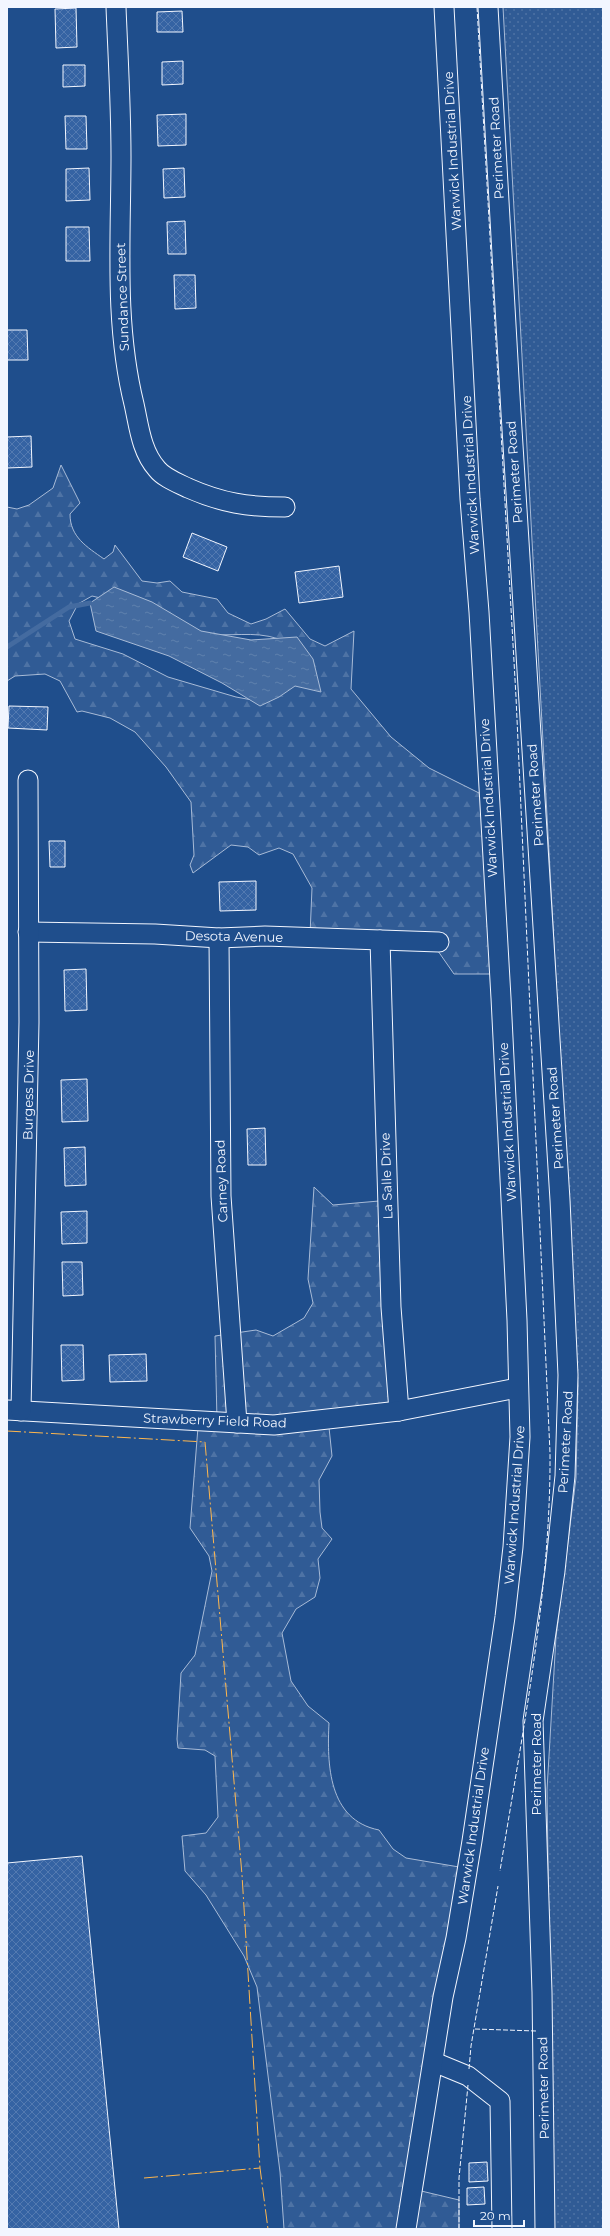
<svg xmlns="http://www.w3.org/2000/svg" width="610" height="2236" viewBox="0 0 610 2236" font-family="Montserrat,sans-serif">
<defs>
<pattern id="grass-dots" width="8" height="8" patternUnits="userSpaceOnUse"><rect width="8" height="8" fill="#305b95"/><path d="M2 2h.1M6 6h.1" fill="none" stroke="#4e73a5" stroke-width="1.8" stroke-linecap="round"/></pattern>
<pattern id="forest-firs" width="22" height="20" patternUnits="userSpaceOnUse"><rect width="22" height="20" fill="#305b95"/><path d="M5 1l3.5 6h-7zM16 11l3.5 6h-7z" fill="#4e73a5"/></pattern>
<pattern id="water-ripples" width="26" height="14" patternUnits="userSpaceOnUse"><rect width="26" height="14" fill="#446ba0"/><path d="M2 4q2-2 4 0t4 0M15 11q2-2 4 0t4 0" fill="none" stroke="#5f81ae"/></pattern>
<pattern id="building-cross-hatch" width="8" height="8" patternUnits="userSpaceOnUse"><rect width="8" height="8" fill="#3563a3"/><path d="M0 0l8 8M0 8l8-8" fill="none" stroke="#537ab1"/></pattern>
</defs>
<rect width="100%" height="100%" fill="#1f4e8c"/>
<path fill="url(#grass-dots)" stroke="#a8bbd7" d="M503,7H603V2229H553L547,1790L556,1637L576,1478L578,1385Z"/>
<g fill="url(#forest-firs)" stroke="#a8bbd7" fill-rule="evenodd">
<path d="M61,465L80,503L70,514C70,537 87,547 104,559L113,552L115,545L142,581L157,583L170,581L182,592L217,599L228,613L251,624L266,619L285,609L310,639L325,646L354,631L351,689L391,737L429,768L487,797L497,974H454L431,941L310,935L312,888L293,854L279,848L259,855L248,847L231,845L193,873L190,865L194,855L191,802L166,767L135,732L110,718L82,711L77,712L60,681L45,674L15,676L7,681V507L17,509L29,505L53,488ZM92,596L130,605L204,633C230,638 252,630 279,639L263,702L236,697L168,677L123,654L75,639L69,621L78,604Z"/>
<path d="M314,1187L333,1205L379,1201L391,1409L328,1418L332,1456L319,1480L320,1512L322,1528L332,1539L318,1559L320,1578L315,1597L296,1609L282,1633L291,1681L308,1706L329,1723C327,1764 328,1820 379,1830L393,1849L406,1858L465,1868L417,2190L459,2200V2229H284L280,2172L257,1987L244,1956L206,1895L185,1871L182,1836L206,1833L218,1817L215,1756L205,1750L178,1748L177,1739L181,1673L195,1655L212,1571L209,1556L190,1528L198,1427L217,1420L215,1336L256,1330L273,1336L304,1318L313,1303L308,1279Z"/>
</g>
<path fill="url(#water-ripples)" stroke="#a8bbd7" d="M114,587L152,602L201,631L251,640L297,637L313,659L321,692L295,686L279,697L260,706L222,683L169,656L96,631L90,603Z"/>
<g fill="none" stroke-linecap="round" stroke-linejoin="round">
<path stroke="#446ba0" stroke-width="5" d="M7,647L69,607L90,603"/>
</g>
<g fill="url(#building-cross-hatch)" stroke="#f2f6ff">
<path d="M76,8L77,47L56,48L55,9Z"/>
<path d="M182,11L183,32H157V12Z"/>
<path d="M183,61V84L162,85V62Z"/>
<path d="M63,65H85V86L63,87Z"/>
<path d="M186,114V145L158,146L157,115Z"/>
<path d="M65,116H86L87,149H66Z"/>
<path d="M89,168L90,200L66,201V169Z"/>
<path d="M184,168L185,197L164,198L163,169Z"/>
<path d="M185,221L186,254H168L167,222Z"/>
<path d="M66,227H89L90,261H66Z"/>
<path d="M174,275H195L196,308L175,309Z"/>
<path d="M7,330H27L28,360H7Z"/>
<path d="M31,436L32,467L7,468V437Z"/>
<path d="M192,533L227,547L218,571L183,557Z"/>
<path d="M339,566L343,597L299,603L295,572Z"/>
<path d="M9,706L48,707L47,730L8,728Z"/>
<path d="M49,841H65V867H50Z"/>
<path d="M256,881V910L220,911L219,882Z"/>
<path d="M86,969L87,1010L65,1011L64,970Z"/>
<path d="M87,1079L88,1121L62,1122L61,1080Z"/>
<path d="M265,1128L266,1165H248L247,1129Z"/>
<path d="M85,1147L86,1185L65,1186L64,1148Z"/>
<path d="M87,1211V1243L62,1244L61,1212Z"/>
<path d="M62,1262H82L83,1295L63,1296Z"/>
<path d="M61,1345H83L84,1380L62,1381Z"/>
<path d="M146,1354L147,1381L110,1382L109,1355Z"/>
<path d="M82,1856L119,2229H7V1863Z"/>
<path d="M487,2162L488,2181L469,2182V2163Z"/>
<path d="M484,2187L485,2204L467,2205V2188Z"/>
</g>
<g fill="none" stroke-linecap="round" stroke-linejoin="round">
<g stroke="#f2f6ff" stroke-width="21">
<g id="minor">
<path d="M116,7C118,57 121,106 121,156C121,239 114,323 134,404C139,426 141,451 157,469C164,478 178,483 188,488C222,503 248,507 285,507"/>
<path d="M488,7L511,413L560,1200L568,1375L565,1476L555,1571L533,1721L542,1992L545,2229"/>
<path d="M28,932L155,934L219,938L265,936L439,942"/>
<path d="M219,938L221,1196L237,1423"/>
<path d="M380,940L391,1307L399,1411"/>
<path d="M7,1410L274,1425L399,1411L517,1388"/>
<path d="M21,1411L29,1022L28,780"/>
<path d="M434,2062L468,2076L500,2101L502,2229"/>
<path d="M406,2229L443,1997L456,1938L472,1841L505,1617L513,1547L520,1437L517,1320L501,998L479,612L470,499L444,7"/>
</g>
</g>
<use href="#minor" stroke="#1f4e8c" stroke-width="19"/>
<g stroke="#f2f6ff" stroke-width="1" stroke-dasharray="5 2" stroke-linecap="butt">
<path d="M477,7L516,697L550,1453C551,1591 522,1734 500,1871"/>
<path d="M475,2029L536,2031"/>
<path d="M469,2069L471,2046L498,1886"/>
<path d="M459,2229V2178L468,2085"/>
</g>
<g stroke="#ffb74d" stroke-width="1" stroke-dasharray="14 3 2 3" stroke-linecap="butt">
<path d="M7,1431L205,1442L242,1875L260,2168L268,2229"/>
<path d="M144,2178L260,2168"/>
</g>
</g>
<g text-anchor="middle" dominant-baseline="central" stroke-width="3" stroke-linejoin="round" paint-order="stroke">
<g font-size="13" fill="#f2f6ff" stroke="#1f4e8c">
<text transform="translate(496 148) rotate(-93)">Perimeter Road</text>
<text transform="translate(452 151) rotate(-93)">Warwick Industrial Drive</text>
<text transform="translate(122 297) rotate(-92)">Sundance Street</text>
<text transform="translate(514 472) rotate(-94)">Perimeter Road</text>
<text transform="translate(470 475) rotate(-93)">Warwick Industrial Drive</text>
<text transform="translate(535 795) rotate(-94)">Perimeter Road</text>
<text transform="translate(488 798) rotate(-93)">Warwick Industrial Drive</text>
<text transform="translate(234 936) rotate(1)">Desota Avenue</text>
<text transform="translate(28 1095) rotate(-89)">Burgess Drive</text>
<text transform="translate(555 1118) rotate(-94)">Perimeter Road</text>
<text transform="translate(507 1122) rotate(-93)">Warwick Industrial Drive</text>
<text transform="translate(386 1176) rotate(-92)">La Salle Drive</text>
<text transform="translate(221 1181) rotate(-92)">Carney Road</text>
<text transform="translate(215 1420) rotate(2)">Strawberry Field Road</text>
<text transform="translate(565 1442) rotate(-87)">Perimeter Road</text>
<text transform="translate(514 1505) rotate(-86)">Warwick Industrial Drive</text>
<text transform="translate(536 1764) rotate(-90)">Perimeter Road</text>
<text transform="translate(473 1826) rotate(-82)">Warwick Industrial Drive</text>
<text transform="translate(543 2088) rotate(-91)">Perimeter Road</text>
</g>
</g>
<rect width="610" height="2236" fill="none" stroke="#f2f6ff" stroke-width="16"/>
<path d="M474 2220v6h50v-6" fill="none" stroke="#f2f6ff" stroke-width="2"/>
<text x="480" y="2220" font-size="12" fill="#f2f6ff" stroke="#1f4e8c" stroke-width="3" paint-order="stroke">20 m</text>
</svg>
